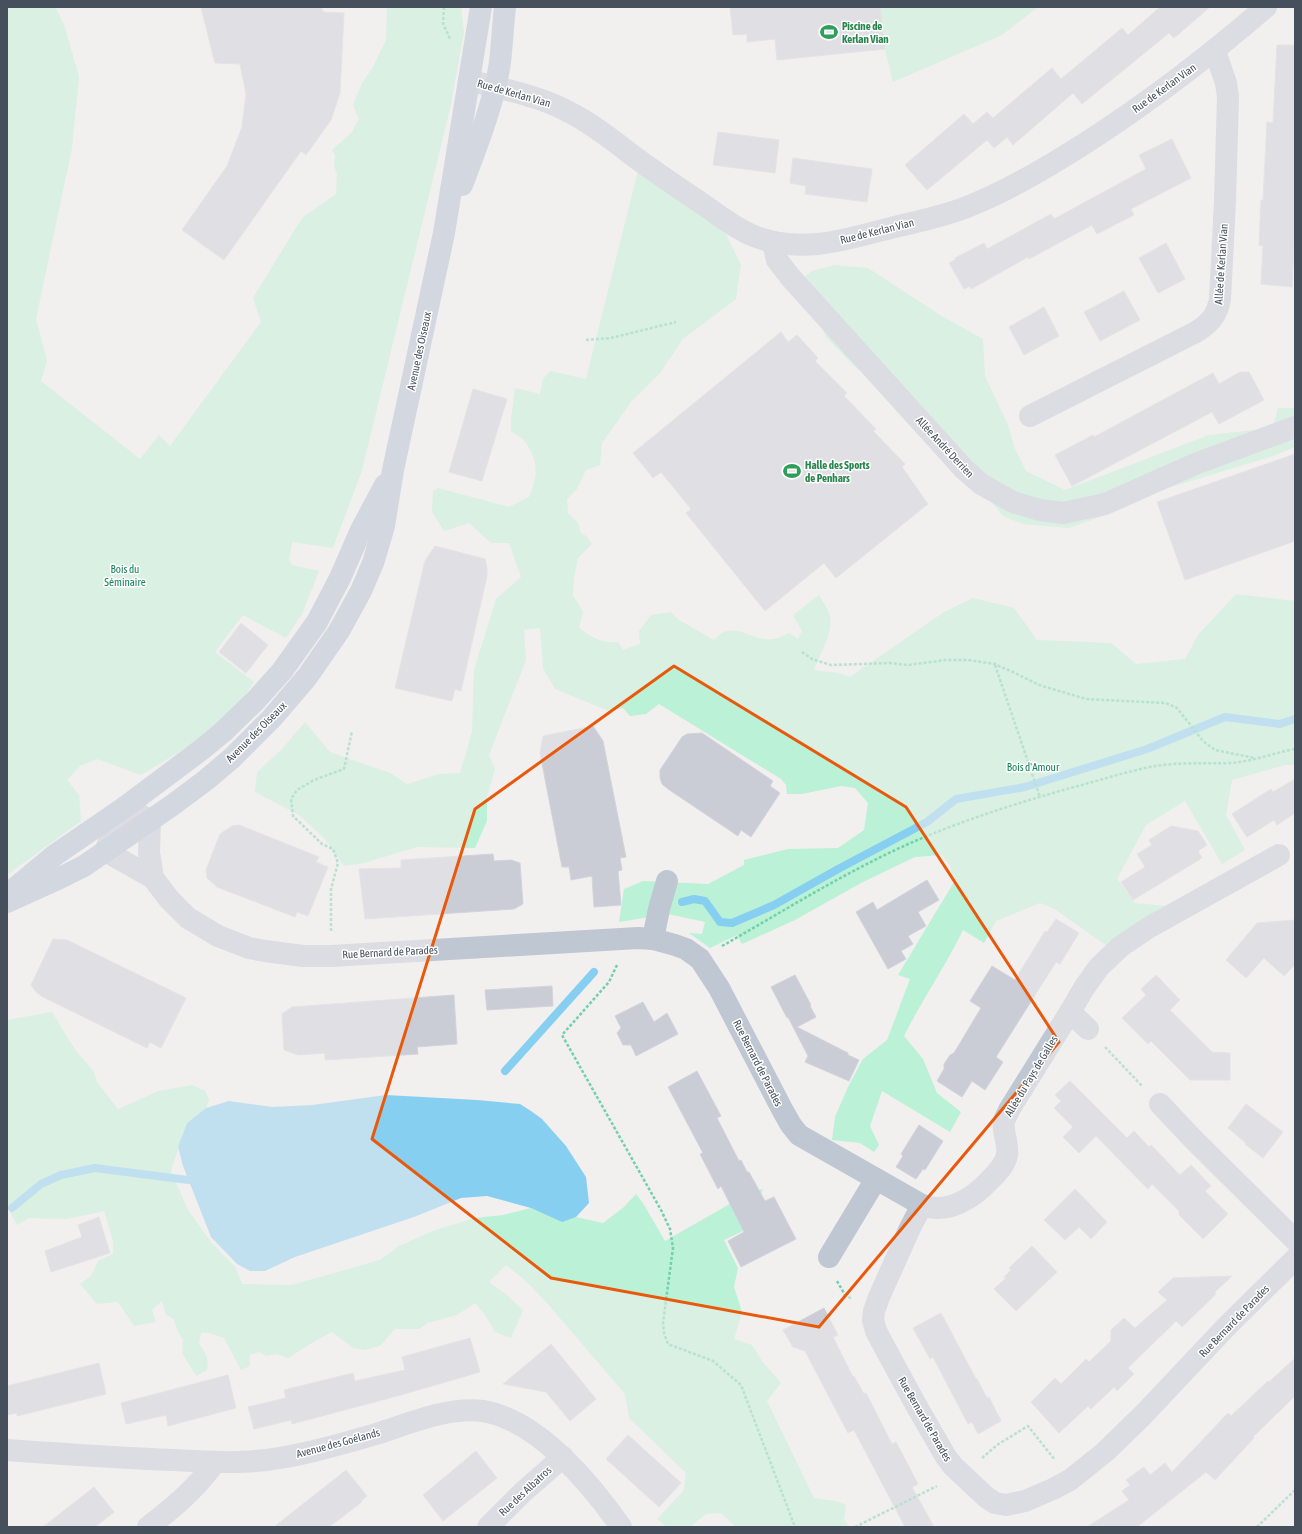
<svg xmlns="http://www.w3.org/2000/svg" width="1302" height="1534" viewBox="0 0 1302 1534" font-family="'Asap Condensed',sans-serif">
<rect width="100%" height="100%" fill="#f2efef"/>
<g fill="#bbf1d6">
<path d="M7,7H55L64,24L79,77L72,148L36,319L47,361L41,381L140,459L159,435L170,446L261,322L253,298L302,218L336,194L337,175L334,165L335,155L332,150L352,132L359,119L353,105L362,83L372,69L386,40L387,7H461L464,32L450,109L362,470L333,548L292,542L289,560L292,565L319,571L302,614L286,638L243,615L215,652L254,682L238,706L189,746L141,775L97,759L80,766L67,780L79,795L81,821L7,875Z"/>
<path d="M880,7H1038L1002,35L893,82L885,49Z"/>
<path d="M638,171L724,230L741,265L736,299L683,339L660,373L631,402L602,443L600,465L586,470L577,489L567,499L568,513L578,523L581,533L586,536L592,544L578,558L574,577L573,595L583,612L579,628C593,638 600,643 618,642L623,650L640,644L639,631L651,615L671,612L679,620L714,640C733,617 752,643 774,639C779,638 784,635 789,633L798,639L802,631L793,615L819,595C822,601 829,610 830,617C833,634 820,653 814,670L838,673L850,677L944,612L973,598L1014,608L1037,640L1111,643L1136,664L1185,659L1198,635L1236,594L1295,601V765H1285L1232,780L1226,815L1245,850L1222,864L1185,801L1146,825L1117,879L1135,903L1166,906L1107,946L1053,908L1040,903L996,921L984,943L963,930C945,967 922,1000 904,1036L923,1059L937,1093L961,1112L950,1132L882,1091L870,1126L879,1145L874,1152L860,1143L832,1140L835,1117L848,1087L863,1059L887,1040L910,979L898,975L954,882L950,866L942,855L915,857L861,883L795,920L742,944L737,935L710,948L689,933L702,934L705,922L668,914L619,922L624,889L643,881L708,884L744,865V860L788,849L838,848L864,830L868,803L855,788L841,786L802,794H787L786,785L781,779L659,704L646,714L630,716L623,708L609,711L555,689L543,668L540,628L524,630L526,660L489,755L495,769L487,797V821L475,848L417,847L364,863L344,866L325,839L299,815L255,792L257,772L282,749L305,722L330,752L390,773L407,784L439,774L460,773L472,732L474,670L496,599L521,577L509,543H491L469,523L444,531L432,512L433,491L438,488L509,507L529,497C538,476 539,462 526,443C523,438 516,435 511,431V420L515,388L540,394L543,379L550,371L586,379Z"/>
<path d="M834,265L868,268L940,315L983,339L985,376L1008,425L1015,449L1026,471L1065,490L1209,435L1273,428L1278,408H1295V447L1273,456L1158,491L1111,513L1069,528L1023,524L1003,516L985,494L886,390L855,367L826,337L800,280L812,271Z"/>
<path d="M52,1012L76,1051L94,1072L97,1082L118,1109L159,1091L192,1085L205,1091L209,1100L206,1108L187,1123L171,1171L188,1210L211,1242L236,1268L242,1284L291,1285L320,1277L380,1260L399,1246L435,1230L475,1218L503,1215L531,1208L561,1221L576,1217L603,1223L624,1207L636,1194L643,1203L665,1241L749,1193L763,1189L745,1230L724,1240L738,1268L734,1287L742,1312L734,1339L752,1345L762,1361L781,1383L767,1401L814,1498L836,1501L846,1505L844,1519L849,1527H736L721,1513L706,1514L690,1527H667L657,1519L684,1490L686,1473L629,1418L625,1394L547,1303L525,1280L506,1265L489,1282L507,1295L523,1310L511,1338L495,1332L486,1316L475,1303L457,1315L428,1323L419,1329H395L380,1346L364,1350L353,1348L332,1332L315,1341L288,1358L276,1354L266,1356L259,1352L250,1355V1366L241,1370L224,1338L209,1333H201L199,1344C206,1353 209,1359 207,1370L196,1376L182,1353L183,1340L178,1332L174,1319L166,1315L162,1301L152,1310L156,1322L134,1326L118,1302L97,1304L80,1284L91,1276L98,1261L113,1254V1241L104,1211L67,1219L29,1218L17,1225L7,1206V1020Z"/>
</g>
<path fill="#86cff0" d="M386,1095L477,1100L520,1104L531,1111L542,1119L566,1146L586,1177L589,1203L576,1217L562,1222L531,1208L487,1196L461,1198L414,1217L295,1257L265,1271H250L237,1264L211,1237L183,1166L178,1147L187,1123L206,1108L229,1101L273,1107L312,1105Z"/>
<g fill="none" stroke-linecap="round" stroke-linejoin="round">
<g stroke="#86cff0" stroke-width="8">
<path d="M682,902L694,899L705,901L720,922L732,923L774,905L840,868L927,822L956,799L1025,787L1147,749L1225,717L1280,724L1295,719"/>
<path d="M505,1071L594,972"/>
<path d="M12,1208L41,1184L61,1175L95,1168L188,1180L199,1178"/>
</g>
</g>
<g fill="#cacdd5" stroke="#d2d4db">
<path d="M201,7H321L323,12L344,13L340,93L331,120L306,155L301,151L224,260L182,230L227,166L242,127L246,94L240,64L215,63Z"/>
<path d="M730,7H880L885,49L777,60L775,39L747,42V34L733,35Z"/>
<path d="M1160,7H1210L1174,38L1169,33L1082,104L1073,93L1013,145L1007,137L994,148L987,140L927,190L905,165L964,114L973,124L987,112L993,118L1052,68L1061,79L1122,28L1128,35Z"/>
<path d="M1277,45H1295V228L1292,287L1261,284L1263,246L1259,245L1261,200H1263L1267,122L1273,123Z"/>
<path d="M718,132L779,140L775,173L713,165Z"/>
<path d="M1172,139L1191,178L1131,209L1134,215L1097,234L1092,225L1029,259L1028,257L971,289L970,286L964,289L949,263L956,259L955,258L984,243L987,249L1051,214L1054,219L1146,169L1139,155Z"/>
<path d="M793,158L872,169L867,202L805,194L806,186L790,183Z"/>
<path d="M1166,243L1185,279L1158,293L1139,258Z"/>
<path d="M1124,291L1140,320L1100,341L1084,312Z"/>
<path d="M1044,307L1059,336L1024,355L1009,327Z"/>
<path d="M781,332L788,342L797,335L818,358L815,361L847,393L844,396L876,429L873,431L905,464L902,467L928,504L836,578L824,563L765,611L686,513L691,509L661,472L653,478L633,453Z"/>
<path d="M1240,372H1249L1264,400L1219,424L1212,412L1072,486L1055,455L1093,435L1094,437L1213,373L1219,384Z"/>
<path d="M473,389L507,399L482,481L449,472Z"/>
<path d="M1295,454V541L1185,580L1157,502Z"/>
<path d="M435,546L485,559L487,568V576L461,691L455,689L452,701L395,688L425,561Z"/>
<path d="M241,623L268,645L246,673L219,652Z"/>
<path d="M593,726L603,741L626,857L620,858L622,870L618,871L621,905L594,907L592,876L571,880L569,867H562L540,753L543,736Z"/>
<path d="M702,733L773,781L770,786L780,793L751,837L741,830L738,836L668,789L662,784L660,778V770L682,737L687,734Z"/>
<path d="M1295,779V813L1277,825L1274,820L1247,837L1232,814L1271,789L1273,792Z"/>
<path d="M239,825L319,857L316,862L328,867L308,916L297,912L295,917L217,887L207,878L206,870L220,834L232,826Z"/>
<path d="M1171,826L1198,831L1207,845L1198,851L1202,858L1133,900L1121,882L1145,867L1137,854L1152,845L1149,840Z"/>
<path d="M493,854L494,861L511,860L520,863L523,904L514,909L365,919L359,869L401,868V860Z"/>
<path d="M927,880L939,900L918,912L926,926L908,936L913,944L901,951L906,959L888,969L856,912L873,902L877,910Z"/>
<path d="M1056,919L1079,933L1060,964L1056,962L996,1057L1003,1062L985,1090L972,1081L962,1097L937,1081L944,1069V1064L950,1055L954,1053L981,1008L970,1001L992,966L1015,980L1045,931L1047,932Z"/>
<path d="M1295,920V965L1284,976L1264,958L1246,978L1226,960L1257,923Z"/>
<path d="M53,939L67,940L186,998L161,1048L150,1042L147,1048L43,997L36,992L31,985Z"/>
<path d="M795,975L811,1005L810,1006L816,1017L797,1027L848,1053V1055L859,1060L849,1081L805,1062L808,1056L788,1017L787,1018L771,987Z"/>
<path d="M1156,975L1180,1000L1170,1010L1212,1052L1230,1053V1080H1190L1151,1041L1148,1044L1122,1018L1146,995L1141,989Z"/>
<path d="M552,986L553,1006L487,1010L485,990Z"/>
<path d="M454,995L457,1044L417,1047L418,1054L325,1060V1053L298,1055L284,1050L282,1014L292,1007Z"/>
<path d="M643,1002L654,1022L667,1013L678,1034L636,1056L631,1045H623L617,1033L621,1028L615,1016Z"/>
<path d="M697,1071L721,1116L717,1118L739,1161L741,1160L747,1172H749L765,1201L774,1197L796,1239L741,1267L728,1241L744,1232L721,1186L718,1189L700,1154L703,1153L668,1087Z"/>
<path d="M1070,1081L1127,1138L1134,1131L1149,1147L1151,1145L1180,1175L1191,1165L1211,1186L1205,1191L1228,1214L1203,1239L1179,1215V1211L1152,1184L1148,1189L1096,1136L1079,1153L1063,1137L1073,1127L1054,1108L1061,1101L1055,1095Z"/>
<path d="M1246,1104L1283,1132L1263,1158L1245,1144L1246,1143L1228,1128Z"/>
<path d="M919,1125L943,1141L925,1170L923,1169L916,1179L896,1167L903,1156L901,1154Z"/>
<path d="M1075,1189L1107,1222L1091,1239L1079,1227L1065,1240L1044,1220Z"/>
<path d="M99,1217L110,1253L51,1272L45,1251L82,1237L78,1225Z"/>
<path d="M1032,1246L1057,1272L1016,1311L994,1289L1006,1278L1004,1277L1011,1270L1009,1268Z"/>
<path d="M1232,1276L1215,1292L1216,1294L1182,1327L1176,1321L1128,1368L1134,1374L1117,1391L1114,1387L1091,1409L1088,1406L1059,1433L1031,1402L1055,1378L1061,1384L1086,1359L1089,1362L1111,1341V1330L1124,1318L1135,1328L1167,1300L1158,1292L1173,1278Z"/>
<path d="M824,1308L838,1335L833,1337L853,1377L854,1376L864,1394L866,1393L892,1444L896,1442L918,1484L912,1487L934,1527H905L854,1430L848,1433L805,1351L793,1347L783,1330Z"/>
<path d="M941,1313L976,1379H977L987,1398L989,1397L1001,1421L978,1434L972,1422L968,1424L933,1357L930,1359L913,1328Z"/>
<path d="M470,1338L480,1372L401,1395L292,1424L291,1420L254,1429L248,1407L286,1398L284,1390L353,1373L355,1381L405,1370L402,1357Z"/>
<path d="M551,1344L596,1399L570,1421L546,1392L503,1384Z"/>
<path d="M1295,1358V1396L1253,1437L1254,1438L1215,1480L1206,1472L1137,1527H1087L1129,1500L1122,1491L1130,1485L1126,1480L1144,1467L1150,1475L1165,1463L1172,1472L1228,1413L1231,1416L1268,1381L1269,1382Z"/>
<path d="M99,1363L106,1394L17,1416V1413L7,1415V1386Z"/>
<path d="M228,1375L236,1408L168,1426L166,1415L126,1424L121,1403Z"/>
<path d="M628,1435L681,1483L659,1507L606,1459Z"/>
<path d="M476,1451L497,1478L443,1521L423,1495Z"/>
<path d="M346,1470L367,1496L361,1501L362,1502L329,1527H274Z"/>
<path d="M94,1487L114,1512L95,1527H43Z"/>
</g>
<g fill="none" stroke-linecap="round" stroke-linejoin="round">
<g stroke="#71d1ac" stroke-width="2.5" stroke-dasharray="3 2" stroke-linecap="butt">
<path d="M444,7L443,23L450,39"/>
<path d="M586,340L611,338L676,322"/>
<path d="M802,652L812,659L831,665L890,663L908,665L946,660H968L995,664L1017,674L1039,685L1086,699L1166,703L1177,708L1203,741L1215,750L1255,758"/>
<path d="M995,665L1040,797"/>
<path d="M331,931V889L338,863L333,849L322,844L293,816L291,799L297,790L314,780L344,769L352,731"/>
<path d="M722,946C782,912 842,874 906,845C960,821 1017,803 1074,787C1101,780 1128,771 1155,766C1181,762 1206,764 1232,763C1253,761 1274,753 1295,749"/>
<path d="M617,965L609,982L562,1035L661,1210L670,1229L673,1248L663,1323L664,1333L668,1344L713,1361L741,1385L795,1527"/>
<path d="M1105,1047L1143,1087"/>
<path d="M837,1281L845,1295L852,1299"/>
<path d="M982,1458L997,1445L1028,1426L1055,1460"/>
<path d="M855,1527L937,1486"/>
<path d="M1257,1527L1295,1490"/>
</g>
<g stroke="#bfc7d2" stroke-width="22">
<path d="M469,80C503,90 538,95 569,112C593,124 615,142 636,158C659,175 682,190 704,205C720,216 736,229 754,236C796,253 838,242 879,231C909,223 939,218 967,207C1009,190 1046,168 1084,144C1148,103 1208,57 1266,7"/>
<path d="M773,243L777,260L791,278L964,469L981,484L1013,502L1040,510L1063,513L1105,504L1195,464L1295,427"/>
<path d="M1030,416L1196,332C1210,323 1217,316 1220,299L1225,201L1228,97L1226,83L1215,51"/>
<path d="M153,878L149,852L150,820L125,807L105,851L153,878L169,899L188,918L218,936L249,948L265,951L303,956H331L638,938L653,939L675,945L686,949L700,959L719,988L783,1111L791,1125L799,1135L922,1205C948,1215 973,1198 990,1180C997,1173 1005,1165 1007,1155C1009,1144 1002,1132 1004,1121C1005,1118 1008,1113 1009,1110L1070,1012L1088,1029"/>
<path d="M653,939L659,909L667,881"/>
<path d="M1070,1012L1084,988L1099,967L1120,947L1148,928L1279,855"/>
<path d="M1160,1104L1195,1141L1295,1240"/>
<path d="M922,1205L910,1228L879,1297L874,1311L873,1320L876,1331L885,1348L916,1405L946,1457L953,1466L986,1497L995,1503L1006,1505L1025,1501L1053,1489L1070,1480L1105,1452L1144,1414L1226,1327L1295,1259"/>
<path d="M829,1257L876,1179"/>
<path d="M7,1450C63,1454 119,1458 174,1460C201,1461 228,1464 255,1461C294,1458 338,1445 376,1434C408,1424 449,1406 483,1411C538,1420 591,1484 621,1527"/>
<path d="M148,1527C173,1508 197,1488 215,1462"/>
<path d="M488,1527L523,1492L563,1457"/>
</g>
<g stroke="#adbbcf" stroke-width="22">
<path d="M462,185C476,148 495,100 500,62C502,44 503,25 505,7"/>
<path d="M8,894L55,855L125,807L201,750L224,731L256,700L282,671L317,622L340,578L361,530L385,485"/>
<path d="M7,902L60,878L84,866L174,804L206,780L232,758L272,718L307,677L339,631L361,591L373,563L384,526L393,470L444,233L481,7"/>
</g>
</g>
<path d="M0 0H1302V1534H0ZM674,666L906,807L1059,1042L819,1327L551,1278L372,1139L475,809Z" fill="#f2efef" fill-opacity=".55" fill-rule="evenodd"/>
<path fill="none" stroke="#e8590c" stroke-width="3" stroke-linejoin="round" d="M674,666L906,807L1059,1042L819,1327L551,1278L372,1139L475,809Z"/>
<defs>
<g id="stadium-bare" transform="scale(1.38)"><path d="M0-5a6.5 5 0 1 0 0 10a6.5 5 0 1 0 0-10ZM-3.5-1.8h7v3.6h-7Z" fill="#2e9e5b" stroke="#fff" stroke-width="2.5" paint-order="stroke"/></g>
</defs>
<g fill-rule="evenodd">
<use href="#stadium-bare" x="829" y="32"/>
<use href="#stadium-bare" x="792" y="471"/>
</g>
<g text-anchor="middle" dominant-baseline="central" stroke-width="3" stroke-linejoin="round" paint-order="stroke">
<g font-size="11" font-weight="bold" fill="#27864d" stroke="#fff" text-anchor="start">
<text x="842" y="26">Piscine de<tspan x="842" dy="13">Kerlan Vian</tspan></text>
<text x="805" y="465">Halle des Sports<tspan x="805" dy="13">de Penhars</tspan></text>
</g>
<g font-size="11" fill="#46505d" stroke="#fff">
<text transform="translate(1164 88) rotate(-36)">Rue de Kerlan Vian</text>
<text transform="translate(514 93) rotate(16)">Rue de Kerlan Vian</text>
<text transform="translate(877 231) rotate(-14)">Rue de Kerlan Vian</text>
<text transform="translate(1221 264) rotate(-86)">Allée de Kerlan Vian</text>
<text transform="translate(419 351) rotate(-78)">Avenue des Oiseaux</text>
<text transform="translate(945 447) rotate(47)">Allée André Derrien</text>
<text transform="translate(256 732) rotate(-45)">Avenue des Oiseaux</text>
<text transform="translate(390 952) rotate(-3)">Rue Bernard de Parades</text>
<text transform="translate(758 1063) rotate(63)">Rue Bernard de Parades</text>
<text transform="translate(1031 1076) rotate(-59)">Allée du Pays de Galles</text>
<text transform="translate(1234 1321) rotate(-46)">Rue Bernard de Parades</text>
<text transform="translate(925 1419) rotate(60)">Rue Bernard de Parades</text>
<text transform="translate(338 1443) rotate(-15)">Avenue des Goélands</text>
<text transform="translate(525 1491) rotate(-43)">Rue des Albatros</text>
</g>
<g font-size="11" fill="#138356" stroke="#fff">
<text x="125" y="569">Bois du<tspan x="125" dy="13">Séminaire</tspan></text>
<text x="1033" y="767">Bois d'Amour</text>
</g>
</g>
<rect width="1302" height="1534" fill="none" stroke="#46505d" stroke-width="16"/>
</svg>
